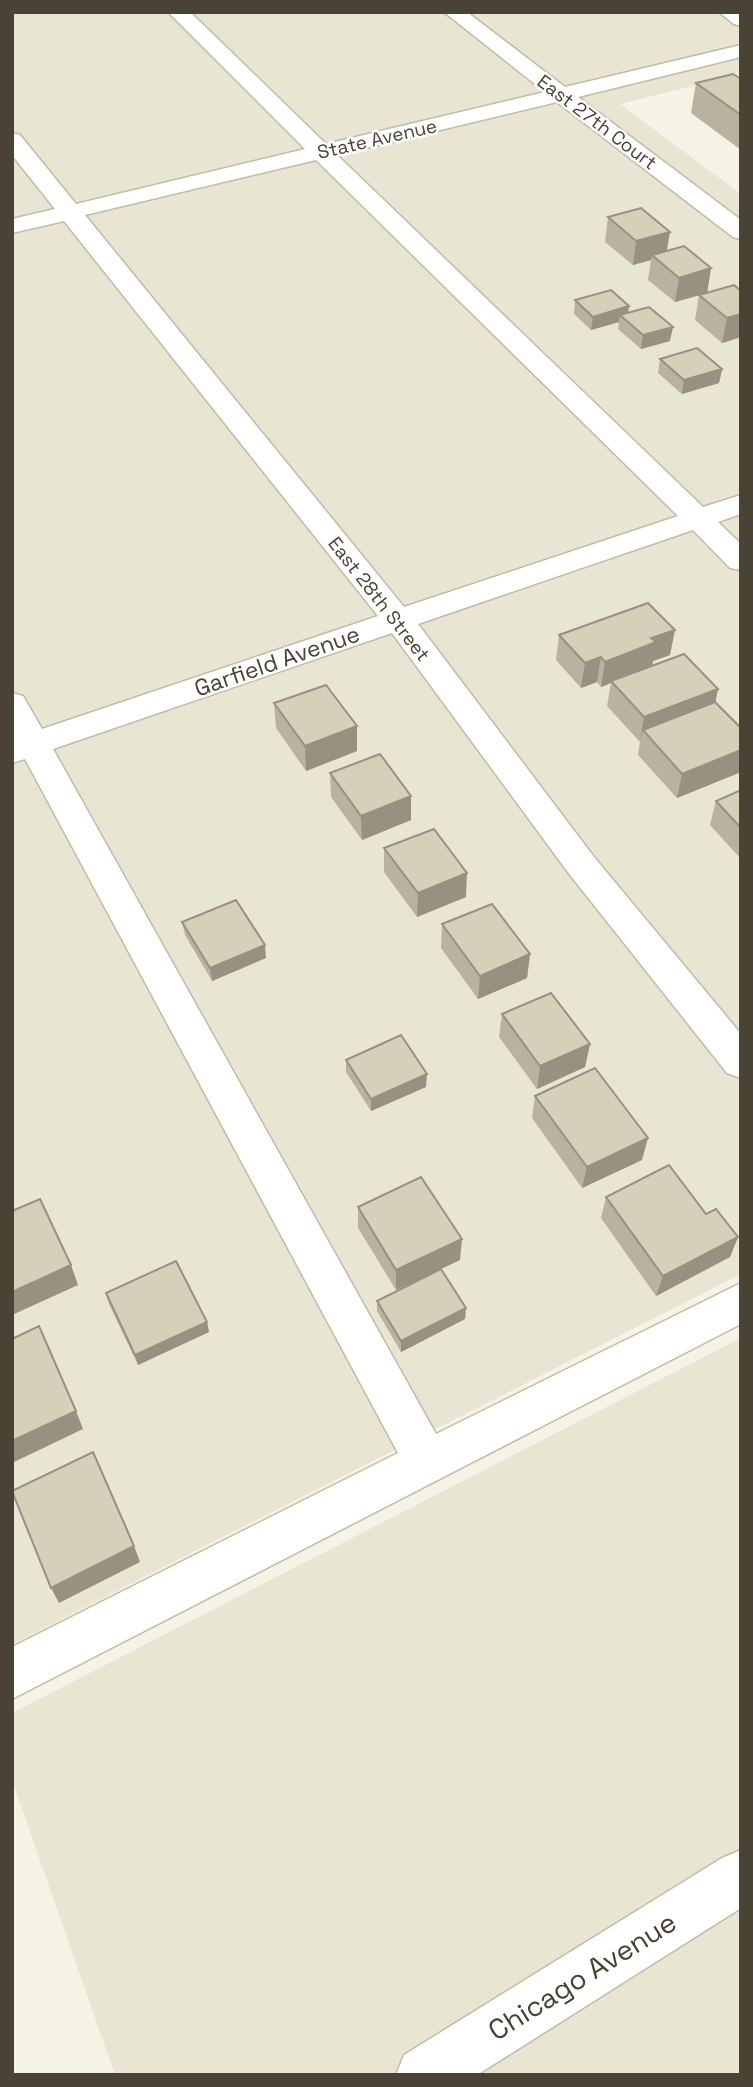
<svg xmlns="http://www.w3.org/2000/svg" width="753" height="2087" viewBox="0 0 753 2087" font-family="'Space Grotesk',sans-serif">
<rect width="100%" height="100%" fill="#f5f2e6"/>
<g fill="#e9e5d3">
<path d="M12,12H741V74L620,104L741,194V1274L12,1644Z"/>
<path d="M741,1338V2075H115L12,1780V1713Z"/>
</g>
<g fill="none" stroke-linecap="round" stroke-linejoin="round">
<g stroke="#c1bba7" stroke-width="3">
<g id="minor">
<path d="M168,12H190L326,144L545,92L444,12H467L565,87L741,45V57L578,97L741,220V239L733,237L557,102L337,155L703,507L741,495V514L718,522L741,544V570L730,568L693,530L418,624L594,857L741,1034V1078L727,1073L570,875L392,633L53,749L436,1434L741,1283V1324L12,1699V1647L398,1453L25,759L12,763V693L23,696L42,729L378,616L64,221L12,233V219L55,209L12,155V133L20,135L76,204L305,149ZM316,160L678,516L404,607L85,215Z"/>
<path d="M719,12H741V26L734,24Z"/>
<path d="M741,1850V1908L477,2075H396L404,2055L722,1858Z"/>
</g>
</g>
<use href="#minor" fill="#fff" fill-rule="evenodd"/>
</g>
<g fill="#bab2a0">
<path d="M741,79V150L691,113L696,83Z"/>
<path d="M608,217L667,251L711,268L707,293L741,291V337L722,343L695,320L699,295L675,302L648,280L651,260L633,265L605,242Z"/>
<path d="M575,300L629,306L628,312L670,341L641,349L618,329L619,322L591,330L574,314Z"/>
<path d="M660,359L722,369L719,383L682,394L658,373Z"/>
<path d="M559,635L670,655L653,661L652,666L718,689L715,702L741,728V772L677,798L638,755L640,742L607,706L611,683L601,687L597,682L581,688L556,660Z"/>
<path d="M274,703L357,751L306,771L276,728Z"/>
<path d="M330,773L411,820L362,840L331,797Z"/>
<path d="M741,790V859L710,825L716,801Z"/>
<path d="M384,848L466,897L417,917L384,872Z"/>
<path d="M182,922L266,958L212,981L185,935Z"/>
<path d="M442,924L530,954L527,978L478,999L441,948Z"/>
<path d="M502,1014L590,1044L585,1067L537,1089L499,1037Z"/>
<path d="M346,1060L426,1087L371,1111L346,1072Z"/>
<path d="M535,1096L642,1160L582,1188L532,1118Z"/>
<path d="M606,1197L738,1237L730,1257L656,1296L601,1218Z"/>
<path d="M358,1207L460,1260L396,1290L358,1228Z"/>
<path d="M106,1293L207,1322L209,1332L138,1365L109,1304Z"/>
<path d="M377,1301L466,1308L465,1319L401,1352L377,1311Z"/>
</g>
<g fill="#979182">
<path d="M670,232L666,256L652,255L651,260L633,265L636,241Z"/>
<path d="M711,268L707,293L675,302L679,278Z"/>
<path d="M629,306L627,320L620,315L619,322L591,330L593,317Z"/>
<path d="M741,314V337L722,343L727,318Z"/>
<path d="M673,327L670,341L641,349L643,335Z"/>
<path d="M722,369L719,383L682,394L684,380Z"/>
<path d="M675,630L670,655L653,661L652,667L611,681V683L601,687L605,662L651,638Z"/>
<path d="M601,657L597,682L581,688L585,663Z"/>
<path d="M718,689L713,714L643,730L640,742L644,717Z"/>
<path d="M357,726V751L306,771L305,746Z"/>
<path d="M741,750V772L677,798L682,774Z"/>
<path d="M411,796V820L362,840L361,816Z"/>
<path d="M467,873L466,897L417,917L418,893Z"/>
<path d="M265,945L266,958L212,981L210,968Z"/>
<path d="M530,954L527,978L478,999L480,976Z"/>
<path d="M590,1044L585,1067L537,1089L540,1066Z"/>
<path d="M427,1074L426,1087L371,1111V1099Z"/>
<path d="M648,1138L642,1160L582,1188L587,1167Z"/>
<path d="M738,1237L730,1257L656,1296L663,1276Z"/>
<path d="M462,1239L460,1260L396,1290V1270Z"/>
<path d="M71,1265L78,1285L12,1315V1292Z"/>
<path d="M466,1308L465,1319L401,1352V1341Z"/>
<path d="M207,1322L209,1332L138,1365L135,1355Z"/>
<path d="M76,1411L83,1429L12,1463V1441Z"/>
<path d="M134,1546L140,1562L59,1603L51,1588Z"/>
</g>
<g fill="#d8cfba" stroke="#979182" stroke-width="2">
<path d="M733,74L741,79V115L696,83Z"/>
<path d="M641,208L670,232L636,241L608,217Z"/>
<path d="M684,246L711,268L679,278L652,255Z"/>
<path d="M734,285L741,291V314L727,318L699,295Z"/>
<path d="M611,290L629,306L593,317L575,300Z"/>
<path d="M649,307L673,327L643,335L620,315Z"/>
<path d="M697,348L722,369L684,380L660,359Z"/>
<path d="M648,603L675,630L651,638L656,642L605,662L601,657L585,663L559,635Z"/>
<path d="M684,654L718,689L644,717L611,681Z"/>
<path d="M326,685L357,726L305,746L274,703Z"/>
<path d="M715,702L741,728V750L682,774L643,730Z"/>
<path d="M380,754L411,796L361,816L330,773Z"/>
<path d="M741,790V828L716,801Z"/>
<path d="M434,829L467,873L418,893L384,848Z"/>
<path d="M236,900L265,945L210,968L182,922Z"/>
<path d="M492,904L530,954L480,976L442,924Z"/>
<path d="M551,993L590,1044L540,1066L502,1014Z"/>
<path d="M401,1035L427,1074L371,1099L346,1060Z"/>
<path d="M595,1068L648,1138L587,1167L535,1096Z"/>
<path d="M669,1165L706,1214L716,1209L738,1237L663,1276L606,1197Z"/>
<path d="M421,1177L462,1239L396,1270L358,1207Z"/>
<path d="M40,1199L71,1265L12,1292V1211Z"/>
<path d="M176,1261L207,1322L135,1355L106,1293Z"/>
<path d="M441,1269L466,1308L401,1341L377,1301Z"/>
<path d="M39,1326L76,1411L12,1441V1339Z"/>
<path d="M93,1452L134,1546L51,1588L12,1491Z"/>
</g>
<g text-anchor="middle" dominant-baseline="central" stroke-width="5" stroke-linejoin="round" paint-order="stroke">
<g font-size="19" fill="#484334" stroke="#fff">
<text transform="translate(597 122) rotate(37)">East 27th Court</text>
<text transform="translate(377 139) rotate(-13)">State Avenue</text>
<text transform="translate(379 599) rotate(52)">East 28th Street</text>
</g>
<g font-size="23" fill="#484334" stroke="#fff">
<text transform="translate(277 661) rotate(-19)">Garfield Avenue</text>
</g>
<g font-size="28" fill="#484334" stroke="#fff">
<text transform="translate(582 1976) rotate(-32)">Chicago Avenue</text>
</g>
</g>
<rect width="753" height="2087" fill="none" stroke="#484334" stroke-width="28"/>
</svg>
